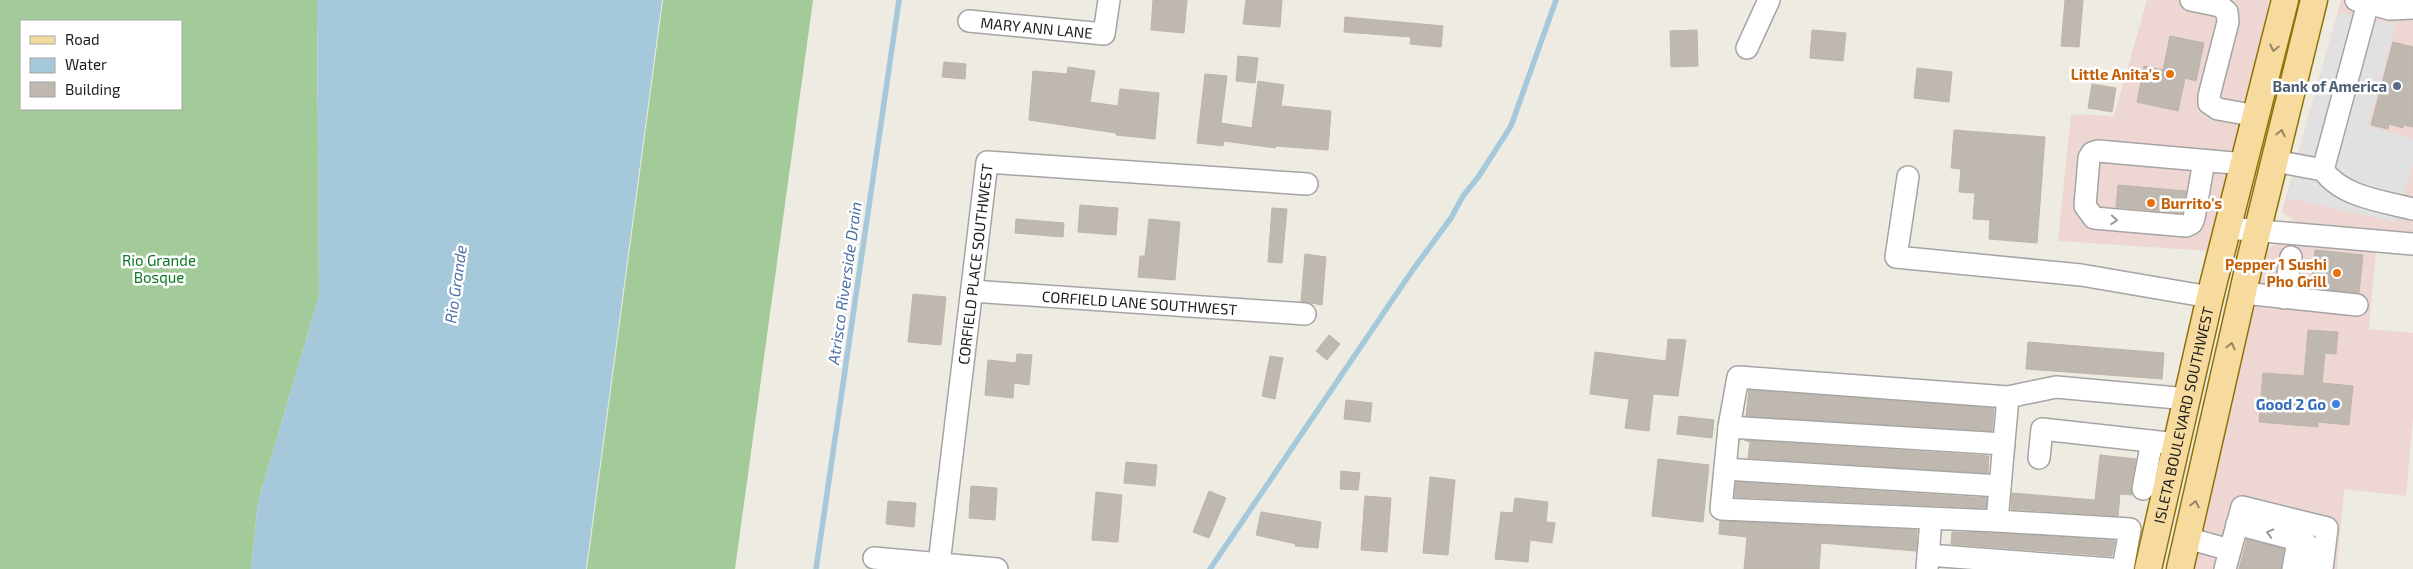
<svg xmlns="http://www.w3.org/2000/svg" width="2413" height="569" viewBox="0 0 2413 569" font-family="'Exo 2',sans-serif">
<rect width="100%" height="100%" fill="#eeebe3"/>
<g fill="#eed7d3">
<path d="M2147,0H2269L2252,80L2209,251L2058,241L2071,114L2114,116Z"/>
<path d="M2341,0H2413V232L2296,222L2282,212Z"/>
<path d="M2279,242L2376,250L2369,329L2413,333V417L2406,496L2344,489L2337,569H2189L2262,252Z"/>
</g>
<g fill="#a3cb99" fill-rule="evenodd">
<path d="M0,0H317L319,296L258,502L251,569H0ZM21,21H181V109H21Z"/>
<path d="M663,0H813L735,569H587Z"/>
</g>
<path fill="#e1e1e1" d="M2338,13L2396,24L2368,126L2413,139V163L2396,222L2287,198Z"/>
<path fill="#a5c8da" d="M317,0H662L586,569H251L258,502L319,296Z"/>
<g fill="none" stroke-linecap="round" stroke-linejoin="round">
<g stroke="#a5c8da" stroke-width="5.5">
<path d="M816,569L899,0"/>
<path d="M1210,569L1412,271L1451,218L1463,196L1479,176L1511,126L1556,0"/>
</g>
</g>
<g fill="#beb8b0" stroke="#bfb4a6">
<path d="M1153,0H1187L1184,33L1151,30Z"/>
<path d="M1246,0H1282L1280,27L1243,24Z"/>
<path d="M2065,0H2083L2079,47L2061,46Z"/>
<path d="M1345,17L1443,26L1441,47L1410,44L1411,37L1344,32Z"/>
<path d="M1697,30L1698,66L1671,67L1670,31Z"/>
<path d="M1812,30L1846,33L1843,61L1810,58Z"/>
<path d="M2170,36L2204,43L2196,81L2185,78L2178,111L2137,102L2144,66L2163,70Z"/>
<path d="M2393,42L2413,47V127L2403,125V128L2389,124L2388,129L2371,125Z"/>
<path d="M1238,56L1258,58L1255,83L1236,81Z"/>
<path d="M944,62L966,64L965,79L942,77Z"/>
<path d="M1068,67L1095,71L1090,102L1118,106L1120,89L1159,93L1155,139L1116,135V133L1029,120L1033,71L1067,74Z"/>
<path d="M1917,68L1952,72L1949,102L1914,98Z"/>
<path d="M1205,74L1227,76L1221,123L1252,128L1258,81L1284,85L1281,106L1331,111L1328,150L1276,146L1275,148L1224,141L1223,146L1197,143Z"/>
<path d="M2092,84L2116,88L2112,112L2088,108Z"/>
<path d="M1954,130L2045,137L2037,243L1989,239L1990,220L1973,219L1975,193L1959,192L1961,169L1951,168Z"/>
<path d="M2118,185L2186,191L2182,213L2116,207Z"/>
<path d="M1080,205L1118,208L1116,235L1078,232Z"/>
<path d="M1272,208L1287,209L1282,263L1268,262Z"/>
<path d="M1016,219L1064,223L1063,237L1015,233Z"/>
<path d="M1149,219L1180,222L1175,280L1138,277L1140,256H1145Z"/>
<path d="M2315,250L2363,255L2359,293L2311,288Z"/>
<path d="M1305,254L1326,257L1322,305L1301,301Z"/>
<path d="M913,294L946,297L941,345L908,342Z"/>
<path d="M2308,330L2338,332L2336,354L2325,353L2322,383L2353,386L2349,425L2318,422V427L2259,422L2263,373L2304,376Z"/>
<path d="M1329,335L1340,344L1327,360L1316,351Z"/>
<path d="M1668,339L1686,340L1678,396L1653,394L1649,431L1625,428L1629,399L1590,394L1595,352L1666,361Z"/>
<path d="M2028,342L2164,353L2162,379L2026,369Z"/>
<path d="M1017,354L1032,355L1029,385L1014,383L1013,398L985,395L988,360L1016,363Z"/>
<path d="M1270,356L1283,358L1275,399L1262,396Z"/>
<path d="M1749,390L1994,408L1992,431L1746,416Z"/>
<path d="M1346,400L1372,403L1370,422L1344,419Z"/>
<path d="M1679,416L1714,420L1712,438L1677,434Z"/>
<path d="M1744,440L1989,456L1988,473L1748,458L1750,442Z"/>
<path d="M2100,455L2136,459L2131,487L2132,495L2120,494L2118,516L2011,509L2012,493L2095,500Z"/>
<path d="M1658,459L1709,465L1703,522L1652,516Z"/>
<path d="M1126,462L1157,465L1155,486L1124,483Z"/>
<path d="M1341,471L1360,473L1358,490L1340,489Z"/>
<path d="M1430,477L1455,480L1448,555L1423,553Z"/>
<path d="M1736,482L1987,498L1986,508L1735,497Z"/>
<path d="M971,486L997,488L995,520L969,518Z"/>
<path d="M1209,491L1226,498L1209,538L1193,532Z"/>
<path d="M1096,492L1122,495L1118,542L1092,540Z"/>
<path d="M1365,496L1391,498L1387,552L1361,550Z"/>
<path d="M1515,498L1548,502L1546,522L1555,523L1552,543L1530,540L1528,562L1495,559L1501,512L1513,513Z"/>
<path d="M888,501L916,503L914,527L886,524Z"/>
<path d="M1261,512L1321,522L1318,548L1295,546L1296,544L1256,535Z"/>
<path d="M1720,521L1917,530L1916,551L1821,543L1819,569H1744L1747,537L1719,534Z"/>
<path d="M1952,532L1996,533L2115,541L2112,556L1951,544Z"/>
<path d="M2247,539L2284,549L2281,569H2239Z"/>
</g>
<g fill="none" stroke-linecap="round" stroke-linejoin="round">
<g stroke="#a4a4a4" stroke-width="24">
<g id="minor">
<path d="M2191,0L2220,6L2227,12L2228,22L2209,96V103L2218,109L2257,116"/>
<path d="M2356,0L2390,9L2413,8"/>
<path id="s1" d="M969,21L1104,34L1109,0"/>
<path d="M1747,48L1769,0"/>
<path d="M2204,161L2194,218L2192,223L2186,226L2094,218L2085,206L2089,158L2092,153L2098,151L2245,164"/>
<path d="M2275,161L2323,170L2368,3"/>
<path d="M2323,170C2342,197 2382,201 2413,209"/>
<path d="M1908,177L1896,257L2081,275L2210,297"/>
<path d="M2228,228L2413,244"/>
<path id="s2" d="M972,291L1305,314"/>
<path d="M2243,293L2357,305"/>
<path d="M2284,298L2291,257"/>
<path d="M2008,397L1997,521L1721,509L1729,427L1738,377L2008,397L2056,387L2188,399"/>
<path d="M1729,427L2004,444"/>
<path d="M2039,458L2042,429L2177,444"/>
<path d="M1725,469L2000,486"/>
<path d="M2143,489L2152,441"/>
<path d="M1997,521L2130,529L2123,569"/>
<path d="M2237,524L2305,542L2313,554L2310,569"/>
<path d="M2187,538L2230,550"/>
<path d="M1928,555L2112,569"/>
<path d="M874,558L997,569"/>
<path id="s3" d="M939,564L987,162L1307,184"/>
<path d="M1927,569L1931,519"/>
<path d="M2225,569L2242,507L2327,528L2322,569"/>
<path d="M2293,569L2296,552"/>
</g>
</g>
<g stroke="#8f7106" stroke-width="29">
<g id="major">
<path id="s4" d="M2148,569L2210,297L2285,0"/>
<path d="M2180,569L2250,261L2314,0"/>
</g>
</g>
<use href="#minor" stroke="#fff" stroke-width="21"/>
<use href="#major" stroke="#f7db9e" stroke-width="26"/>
</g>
<defs><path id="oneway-chevron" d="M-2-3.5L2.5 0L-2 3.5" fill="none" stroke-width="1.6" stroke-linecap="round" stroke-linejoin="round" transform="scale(1.25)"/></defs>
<g stroke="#958664">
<use href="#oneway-chevron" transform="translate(2274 48) rotate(103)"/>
<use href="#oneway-chevron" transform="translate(2281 133) rotate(-77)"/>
<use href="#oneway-chevron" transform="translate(2231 346) rotate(-77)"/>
<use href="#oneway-chevron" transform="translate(2195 504) rotate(-77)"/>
</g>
<g stroke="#999">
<use href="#oneway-chevron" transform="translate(2114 220) rotate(4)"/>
<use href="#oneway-chevron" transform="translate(2270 533) rotate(-165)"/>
</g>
<g fill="#e8710a" stroke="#fff" stroke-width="2">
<circle cx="2170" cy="74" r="5"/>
<circle cx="2151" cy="203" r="5"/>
<circle cx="2337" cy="273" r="5"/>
</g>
<circle fill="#5c6f8a" stroke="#fff" stroke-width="2" cx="2397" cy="86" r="5"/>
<circle fill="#3f7fe0" stroke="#fff" stroke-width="2" cx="2336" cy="404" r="5"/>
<g text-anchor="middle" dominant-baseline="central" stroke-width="5" stroke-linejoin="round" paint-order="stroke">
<g font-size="15" fill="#1d1d1d" stroke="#fff">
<text stroke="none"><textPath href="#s1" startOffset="68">MARY ANN LANE</textPath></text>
<text stroke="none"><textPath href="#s3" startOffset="302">CORFIELD PLACE SOUTHWEST</textPath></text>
<text stroke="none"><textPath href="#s2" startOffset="168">CORFIELD LANE SOUTHWEST</textPath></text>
<text stroke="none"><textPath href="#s4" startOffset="158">ISLETA BOULEVARD SOUTHWEST</textPath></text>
</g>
<g font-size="15" font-weight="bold" fill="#c56008" stroke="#fff" text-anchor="end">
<text x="2160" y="74">Little Anita's</text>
<text x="2161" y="203" text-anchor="start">Burrito's</text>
<text x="2327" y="264">Pepper 1 Sushi<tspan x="2327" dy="17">Pho Grill</tspan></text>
</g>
<g font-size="15" font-weight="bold" fill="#4e5e75" stroke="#fff" text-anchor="end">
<text x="2387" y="86">Bank of America</text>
</g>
<g font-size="15" fill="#107624" stroke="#fff">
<text x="159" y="260">Rio Grande<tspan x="159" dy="17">Bosque</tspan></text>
</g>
<g font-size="15" font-weight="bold" fill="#366cbe" stroke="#fff" text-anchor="end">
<text x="2326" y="404">Good 2 Go</text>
</g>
<g font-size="16" font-style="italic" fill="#4e71a8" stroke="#fff">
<text transform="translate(844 283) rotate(-82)">Atrisco Riverside Drain</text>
<text transform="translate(455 284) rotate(-82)">Rio Grande</text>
</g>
</g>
<rect x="20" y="20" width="162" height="90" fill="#ffffff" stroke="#a5a5a5"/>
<rect x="30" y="36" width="25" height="8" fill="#f7db9e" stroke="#a5a5a5"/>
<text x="65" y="45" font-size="15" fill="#1d1d1d">Road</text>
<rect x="30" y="58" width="25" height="15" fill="#a5c8da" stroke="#a5a5a5"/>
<text x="65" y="70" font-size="15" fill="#1d1d1d">Water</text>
<rect x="30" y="82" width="25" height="15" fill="#beb8b0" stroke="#a5a5a5"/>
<text x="65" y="95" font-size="15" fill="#1d1d1d">Building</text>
</svg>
